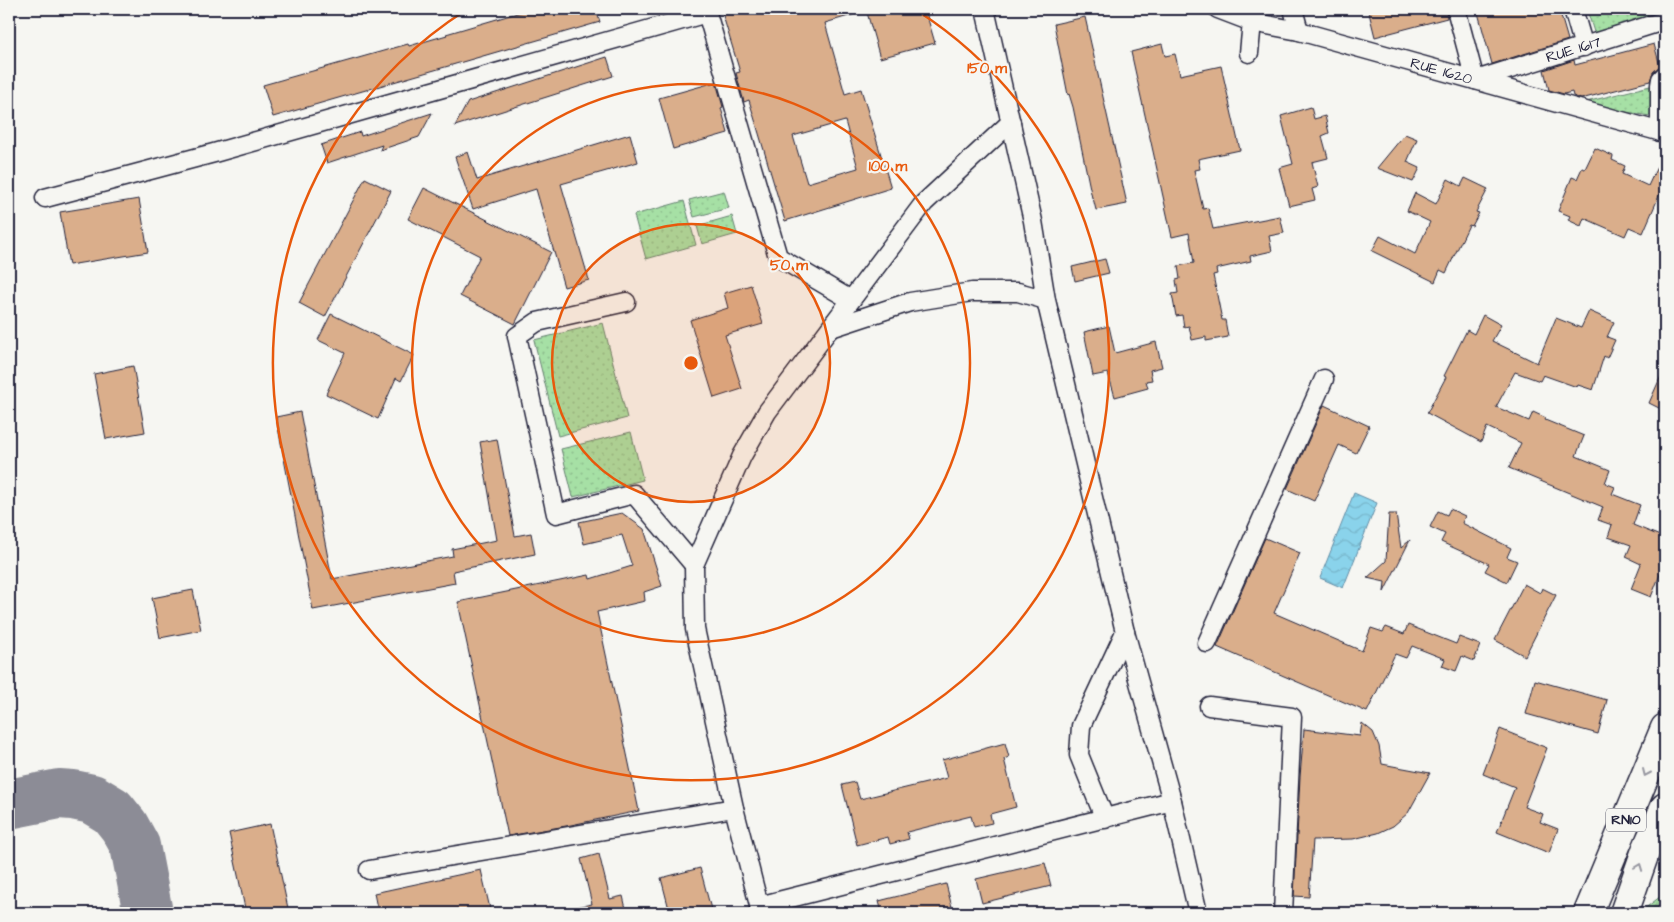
<svg xmlns="http://www.w3.org/2000/svg" width="1674" height="922" viewBox="0 0 1674 922" font-family="'Architects Daughter',sans-serif">
<defs>
<pattern id="grass-dots" width="8" height="8" patternUnits="userSpaceOnUse" patternTransform="scale(1.25)"><rect width="8" height="8" fill="#a6e0a5"/><path d="M2 2h.1M6 6h.1" fill="none" stroke="#8fc08f" stroke-width="1.8" stroke-linecap="round"/></pattern>
<pattern id="forest-firs" width="22" height="20" patternUnits="userSpaceOnUse" patternTransform="scale(1.25)"><rect width="22" height="20" fill="#a6e0a5"/><path d="M5 1l3.5 6h-7zM16 11l3.5 6h-7z" fill="#8fc08f"/></pattern>
<pattern id="water-waves" width="16" height="10" patternUnits="userSpaceOnUse" patternTransform="scale(1.25)"><rect width="16" height="10" fill="#8ad3eb"/><path d="M0 5q4-4 8 0t8 0" fill="none" stroke="#77b5ca"/></pattern>
</defs>
<rect width="100%" height="100%" fill="#f6f6f2"/>
<filter id="ink" filterUnits="userSpaceOnUse"><feTurbulence type="fractalNoise" baseFrequency=".02" numOctaves="2"/><feDisplacementMap in="SourceGraphic" scale="10" xChannelSelector="R" yChannelSelector="G"/><feConvolveMatrix kernelMatrix="1 2 1 2 8 2 1 2 1" color-interpolation-filters="sRGB"/></filter>
<g filter="url(#ink)">
<g fill="url(#grass-dots)" stroke="#648170">
<path d="M1593,9H1646L1649,18L1595,35L1587,10Z"/>
<path d="M1650,86V116L1578,104Z"/>
<path d="M724,191L729,208L694,217L689,200Z"/>
<path d="M684,201L696,245L646,259L634,215Z"/>
<path d="M732,216L737,234L702,244L697,226Z"/>
<path d="M603,323L627,418L558,436L534,340Z"/>
<path d="M631,432L643,480L573,497L561,449Z"/>
</g>
<path fill="url(#forest-firs)" stroke="#648170" d="M1665,893V913H1639Z"/>
<path fill="url(#water-waves)" stroke="#608ca5" d="M1354,493L1377,503L1343,588L1320,578Z"/>
<g fill="none" stroke-linecap="round" stroke-linejoin="round">
<path stroke="#8c8c96" stroke-width="50" d="M9,804L59,794L73,795L92,799L112,811L124,826L135,846L148,913"/>
</g>
<g fill="#daae8b" stroke="#22223b" fill-rule="evenodd">
<path d="M531,9H596L600,22L273,117L263,85L408,44L409,46L447,35L446,34Z"/>
<path d="M721,9H858L859,13L825,23L845,94L861,89L891,188L785,221L749,100L744,102L736,73L740,72ZM845,121L858,168L807,183L793,136Z"/>
<path d="M866,9H925L935,43L880,58Z"/>
<path d="M1368,9H1446L1447,18L1375,37Z"/>
<path d="M1477,9H1559L1568,40L1492,64Z"/>
<path d="M1085,17L1127,204L1096,210L1093,198H1092L1073,107L1069,94L1068,95L1054,24Z"/>
<path d="M1162,44L1165,56L1175,54L1180,75L1221,66L1240,150L1198,159L1200,169L1194,170L1203,209L1208,208L1213,229L1280,216L1284,233L1269,236L1272,251L1250,256L1251,261L1216,269L1217,274L1213,275L1222,320H1225L1228,337L1206,341V337L1192,340L1189,326L1184,327L1182,315L1176,316L1172,294L1178,293L1176,280L1180,279L1178,266L1194,263L1189,233L1172,237L1131,52Z"/>
<path d="M1654,44L1660,66L1653,72L1650,81L1581,99L1573,96L1572,92L1564,94L1549,90L1544,70L1574,60L1575,65Z"/>
<path d="M607,57L613,76L455,126L468,102Z"/>
<path d="M716,82L723,107L721,108L728,133L673,149L659,98Z"/>
<path d="M1311,107L1314,119L1325,116L1329,133L1322,136L1328,158L1312,162L1318,187L1312,189L1315,200L1289,206L1279,168L1293,164L1281,116Z"/>
<path d="M432,113L419,137L380,150L382,145L327,163L321,145L360,132L361,136Z"/>
<path d="M630,134L638,162L561,184L589,280L564,287L536,189L473,209L455,157L468,152L477,180Z"/>
<path d="M1405,134L1417,139L1407,162L1420,168L1413,182L1377,168Z"/>
<path d="M1595,148L1613,156L1612,160L1625,166L1622,174L1648,186L1665,150V182L1643,233L1629,227L1625,236L1584,218L1581,226L1568,220L1570,216L1558,211L1572,177L1577,179L1582,168L1585,169Z"/>
<path d="M365,178L391,191L325,317L299,303Z"/>
<path d="M1465,178L1488,189L1476,212L1479,213L1472,226L1469,225L1446,273L1440,270L1435,282L1372,251L1380,236L1415,254L1430,222L1407,211L1415,193L1436,204L1448,179L1461,186Z"/>
<path d="M424,188L551,252L515,324L460,296L480,256L408,219Z"/>
<path d="M139,199L148,252L69,265L60,212Z"/>
<path d="M1105,259L1109,273L1075,281L1072,267Z"/>
<path d="M751,285L763,324L725,335L742,389L714,398L690,320L728,308L724,293Z"/>
<path d="M1589,311L1614,322L1607,337L1615,340L1607,358L1604,356L1593,390L1578,385L1577,387L1543,375L1540,381L1515,372L1496,407L1529,421L1533,412L1546,418L1545,420L1584,436L1576,456L1610,470L1605,483L1615,487L1612,494L1640,505L1633,525L1665,538V562L1651,597L1631,589L1641,564L1626,557L1631,545L1608,537L1612,525L1598,520L1603,507L1509,468L1521,443L1487,427L1481,442L1427,413L1446,377L1444,376L1467,330L1474,334L1483,315L1501,325L1492,341L1537,363L1556,318L1581,328Z"/>
<path d="M331,314L414,355L401,381L396,378L378,419L326,394L345,353L318,340Z"/>
<path d="M1109,326L1115,353L1156,342L1162,367L1150,370L1152,380L1146,381L1148,388L1115,397L1108,373L1093,376L1084,332Z"/>
<path d="M133,366L145,432L106,439L94,374Z"/>
<path d="M1665,367V411L1649,403Z"/>
<path d="M1324,405L1369,426L1356,453L1339,445L1314,501L1287,489Z"/>
<path d="M300,412L332,579L453,556L452,549L497,540L480,442L497,439L515,536L531,533L535,554L453,571L455,583L313,610L276,417Z"/>
<path d="M1450,509L1465,516L1462,523L1511,548L1507,557L1517,561L1507,582L1485,571L1489,564L1441,542L1445,534L1430,527L1438,511L1447,515Z"/>
<path d="M622,513L644,529L662,586L644,592L645,601L597,612L639,811L566,826L508,836L458,602L589,575L590,579L632,566L622,535L584,544L579,522Z"/>
<path d="M1389,514H1396L1401,548L1410,540L1384,592L1385,582L1367,578L1386,561Z"/>
<path d="M1265,538L1300,553L1274,613L1362,651L1371,628L1383,632L1386,627L1404,634L1408,625L1456,644L1459,637L1480,645L1474,661L1462,656L1456,671L1442,666L1445,659L1412,646L1406,658L1395,654L1367,712L1217,647Z"/>
<path d="M1524,584L1540,593L1542,588L1556,595L1525,656L1495,640Z"/>
<path d="M193,590L201,630L160,638L152,598Z"/>
<path d="M1535,680L1607,700L1598,734L1526,714Z"/>
<path d="M1362,723L1373,732L1379,746L1382,764L1430,773L1408,813L1393,826L1378,833L1353,839L1313,840L1309,897L1294,896L1300,777L1304,729L1360,736Z"/>
<path d="M1500,729L1547,748L1524,807L1543,814L1540,822L1558,829L1549,853L1497,832L1515,787L1483,774Z"/>
<path d="M1005,743L1009,757L1004,759L1016,807L990,814L992,823L974,827L971,816L907,832L909,839L890,844L888,837L857,845L842,785L855,782L860,799L947,778L942,760Z"/>
<path d="M270,824L289,913H246L229,833Z"/>
<path d="M599,854L610,899L623,896L627,913H577L576,907L592,904L581,859Z"/>
<path d="M1045,863L1051,886L982,903L976,879Z"/>
<path d="M700,868L712,913H670L661,878Z"/>
<path d="M481,870L491,913H378L374,893Z"/>
<path d="M946,884L952,907L925,913H882L879,901Z"/>
</g>
<g fill="none" stroke-linecap="round" stroke-linejoin="round">
<g stroke="#22223b" stroke-width="21">
<g id="minor">
<path d="M985,9L1033,221L1046,300L1125,632L1172,801L1198,913"/>
<path id="s1" d="M1218,9L1252,22L1299,31L1665,133"/>
<path d="M1293,9L1299,31"/>
<path d="M1456,9L1475,80"/>
<path d="M1573,9L1584,47"/>
<path d="M1249,53L1252,22"/>
<path id="s2" d="M1476,80L1657,23"/>
<path d="M1660,132V85L1661,79L1665,75"/>
<path d="M45,198L214,153L707,13L778,257L851,300"/>
<path d="M626,302L537,322L517,336L556,514L634,494L694,565"/>
<path d="M831,328L910,302L972,292H1018L1046,300"/>
<path d="M1207,643L1324,379"/>
<path d="M1209,706L1292,717L1283,913"/>
<path d="M1105,819L1079,755L1081,726L1125,632"/>
<path d="M369,870L734,808"/>
<path d="M759,906L1172,801"/>
<path d="M761,913L734,808L695,629L694,565L742,456L767,412L924,203L1011,122"/>
</g>
</g>
<g stroke="#22223b" stroke-width="31">
<g id="primary">
<path d="M1588,913L1665,728"/>
<path d="M1624,913L1646,850L1665,807"/>
</g>
</g>
<use href="#minor" stroke="#f6f6f2" stroke-width="18"/>
<use href="#primary" stroke="#f6f6f2" stroke-width="28"/>
</g>
<defs><path id="oneway-chevron" d="M-2-3.5L2.5 0L-2 3.5" fill="none" stroke-width="1.6" stroke-linecap="round" stroke-linejoin="round" transform="scale(1.25)"/></defs>
<g stroke="#9797a0">
<use href="#oneway-chevron" transform="translate(1646 773) rotate(114)"/>
<use href="#oneway-chevron" transform="translate(1639 867) rotate(-69)"/>
</g>
</g>
<circle cx="691" cy="363" r="139" fill="#e8590c" fill-opacity=".12"/>
<g fill="none" stroke="#e8590c" stroke-width="2.5">
<circle cx="691" cy="363" r="139"/>
<circle cx="691" cy="363" r="279"/>
<path d="M916 10A418 418 0 1 1 466 10"/>
</g>
<g text-anchor="middle" dominant-baseline="central" stroke-width="4.5" stroke-linejoin="round" paint-order="stroke">
<rect fill="#f6f6f2" stroke="#626272" stroke-width="1" x="1606" y="808.5" width="40" height="23" rx="4"/>
<g font-size="14" font-weight="bold" fill="#22223b">
<text x="1626" y="820">RN10</text>
</g>
<g font-size="15" fill="#22223b" stroke="#f6f6f2">
<text stroke="none"><textPath href="#s2" startOffset="102">RUE 1617</textPath></text>
<text stroke="none"><textPath href="#s1" startOffset="232">RUE 1620</textPath></text>
</g>
</g>
<circle cx="691" cy="363" r="8" fill="#e8590c" stroke="#f6f6f2" stroke-width="2.5"/>
<g font-size="15" text-anchor="middle" font-weight="bold" fill="#e8590c" stroke="#f6f6f2" stroke-width="4.5" stroke-linejoin="round" paint-order="stroke">
<text x="987" y="73">150 m</text>
<text x="888" y="171">100 m</text>
<text x="789" y="270">50 m</text>
</g>
<rect width="1674" height="922" fill="none" stroke="#f6f6f2" stroke-width="30"/>
<rect x="15" y="15" width="1644" height="892" fill="none" stroke="#22223b" stroke-width="2" filter="url(#ink)"/>
</svg>
